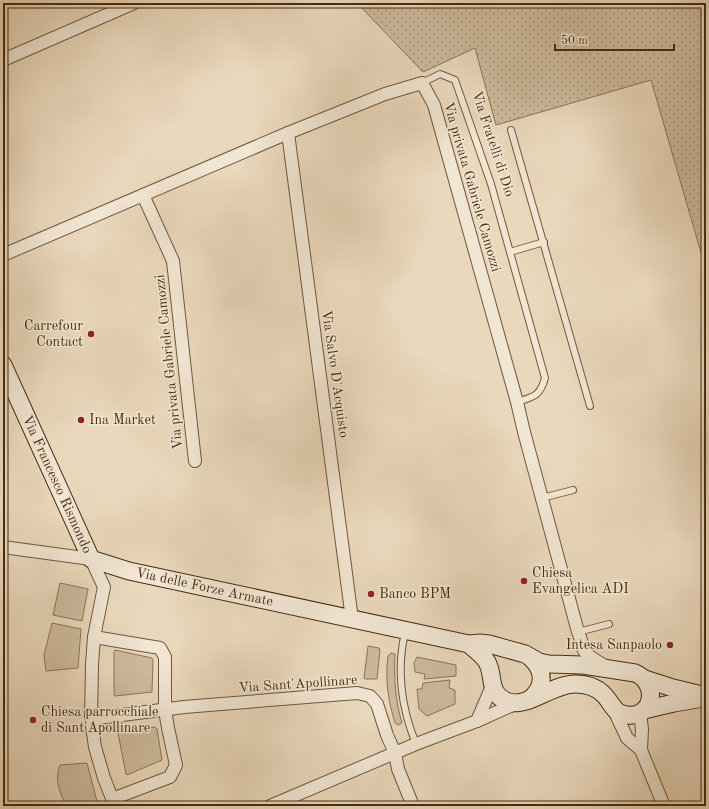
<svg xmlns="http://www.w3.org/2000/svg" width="709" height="809" viewBox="0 0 709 809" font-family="'Old Standard TT',serif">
<defs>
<pattern id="park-dots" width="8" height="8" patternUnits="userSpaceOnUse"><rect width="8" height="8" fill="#cebb9e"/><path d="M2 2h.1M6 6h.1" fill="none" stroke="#a9987f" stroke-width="1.8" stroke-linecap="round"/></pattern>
</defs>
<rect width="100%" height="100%" fill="#ead8bc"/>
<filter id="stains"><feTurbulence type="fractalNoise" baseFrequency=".005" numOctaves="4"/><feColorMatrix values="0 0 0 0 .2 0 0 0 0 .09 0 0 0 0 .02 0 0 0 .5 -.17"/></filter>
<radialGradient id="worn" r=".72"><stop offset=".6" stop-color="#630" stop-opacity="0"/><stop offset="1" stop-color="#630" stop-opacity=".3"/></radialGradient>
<g fill="#cebb9e" stroke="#8a7456">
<path d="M60,583L88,589L82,621L53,615Z"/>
<path d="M52,623L81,629L78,668L46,671L44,655Z"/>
<path d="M368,646L379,648L380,650L377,679H365L364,678Z"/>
<path d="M115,650L152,658L153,660L152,692L115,696L114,695V652Z"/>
<path d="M391,653L395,654C394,678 395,700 402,723L398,725L395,723C388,700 385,679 388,656Z"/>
<path d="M417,657L456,665V676L424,679L425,674L415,672L414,663Z"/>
<path d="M450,680L449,688L455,690V704L427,716L419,709L417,689H422L423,683Z"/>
<path d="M155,727L157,729L162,760L127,775L126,774L118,733L120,731Z"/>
<path d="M87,763L98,805L95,806H66C60,792 54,780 60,765Z"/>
</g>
<path fill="url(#park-dots)" stroke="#8a7456" d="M357,3H706V289L704,263L651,80L496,125L475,48L423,72Z"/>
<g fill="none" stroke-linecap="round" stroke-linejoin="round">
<g stroke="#705739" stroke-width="8">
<g id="lane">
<path d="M422,83L440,74L455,80L491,184L545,378C540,396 534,397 517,402"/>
<path d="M511,130L590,406"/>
<path d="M510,252L544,242"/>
<path d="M542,498L573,490"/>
<path d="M405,632C396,671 401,707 416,744"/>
<path d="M578,632L609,624"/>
</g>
</g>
<g stroke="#705739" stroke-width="14">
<g id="street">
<path d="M3,60L134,3"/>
<path d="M288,133L352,619"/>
<path d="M143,195L173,261L195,461"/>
<path d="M3,255L288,133L385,94L422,83L434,105L517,402L524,432L578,632C580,637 582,642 583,648C586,657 598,661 605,666"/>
<path d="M3,547L91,559L104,587L94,637L92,664L91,719L95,747L104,778L115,806"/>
<path d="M94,637L160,648L165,657V710L168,728L176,765L170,777L112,799"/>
<path d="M614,710L627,738L641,750L664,806"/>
<path d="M640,713L642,729L641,750"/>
<path d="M91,719L184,707L357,693L370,696L377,704L387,735L395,753L398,769L413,806"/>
<path d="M477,721L492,686"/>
<path d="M270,806L416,744L477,721L517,703"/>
</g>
</g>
<g stroke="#472c0d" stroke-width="19">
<g id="secondary">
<path id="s1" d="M3,365L91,559L129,571L469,644L480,643L489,644L525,654L539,662L549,664L583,665L635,673C659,683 654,718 627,715C613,714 612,702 603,694C596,687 585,684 575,684C552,684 525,710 506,701C487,692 495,676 487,662C483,655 475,650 469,644"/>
<path d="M645,679L673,688L706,696"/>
<path d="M529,700C545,688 545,671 531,658"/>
<path d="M644,710L674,703L703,698"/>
</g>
</g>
<use href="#lane" stroke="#f1e6d3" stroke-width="6"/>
<use href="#street" stroke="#f1e6d3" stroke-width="12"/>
<use href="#secondary" stroke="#f1e6d3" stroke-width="17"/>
</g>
<g fill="#8f2418" stroke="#f1e6d3" stroke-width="1.5">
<circle cx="91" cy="334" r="4"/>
<circle cx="81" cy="420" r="4"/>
<circle cx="524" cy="581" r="4"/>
<circle cx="371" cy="594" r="4"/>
<circle cx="670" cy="645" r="4"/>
<circle cx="33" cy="720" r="4"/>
</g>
<g text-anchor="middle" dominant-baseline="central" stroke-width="3" stroke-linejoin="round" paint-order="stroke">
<g font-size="14" fill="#472c0d" stroke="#f1e6d3">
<text transform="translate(493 144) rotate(72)">Via Fratelli di Dio</text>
<text transform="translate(472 187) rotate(74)">Via privata Gabriele Camozzi</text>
<text transform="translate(169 362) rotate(-96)">Via privata Gabriele Camozzi</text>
<text transform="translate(335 374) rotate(82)">Via Salvo D'Acquisto</text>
<text stroke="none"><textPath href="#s1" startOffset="131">Via Francesco Rismondo</textPath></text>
<text stroke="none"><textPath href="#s1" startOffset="330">Via delle Forze Armate</textPath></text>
<text transform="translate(298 684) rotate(-4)">Via Sant'Apollinare</text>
</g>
<g font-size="14" fill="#472c0d" stroke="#f1e6d3" text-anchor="start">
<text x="83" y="326" text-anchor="end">Carrefour<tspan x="83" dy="16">Contact</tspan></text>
<text x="89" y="420">Ina Market</text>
<text x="532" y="573">Chiesa<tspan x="532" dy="16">Evangelica ADI</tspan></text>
<text x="379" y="594">Banco BPM</text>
<text x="662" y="645" text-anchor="end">Intesa Sanpaolo</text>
<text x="41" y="712">Chiesa parrocchiale<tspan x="41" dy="16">di Sant'Apollinare</tspan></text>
</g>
</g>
<rect width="709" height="809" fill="none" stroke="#ead8bc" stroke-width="16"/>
<rect x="4" y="4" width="701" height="801" fill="none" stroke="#472c0d" stroke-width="2"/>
<rect x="8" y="8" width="693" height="793" fill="none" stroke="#472c0d"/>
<path d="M555 44v6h119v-6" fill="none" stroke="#472c0d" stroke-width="2"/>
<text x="561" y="44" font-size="12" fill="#472c0d" stroke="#f1e6d3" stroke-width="3" paint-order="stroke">50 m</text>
<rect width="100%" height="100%" filter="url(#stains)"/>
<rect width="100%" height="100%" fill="url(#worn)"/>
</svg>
